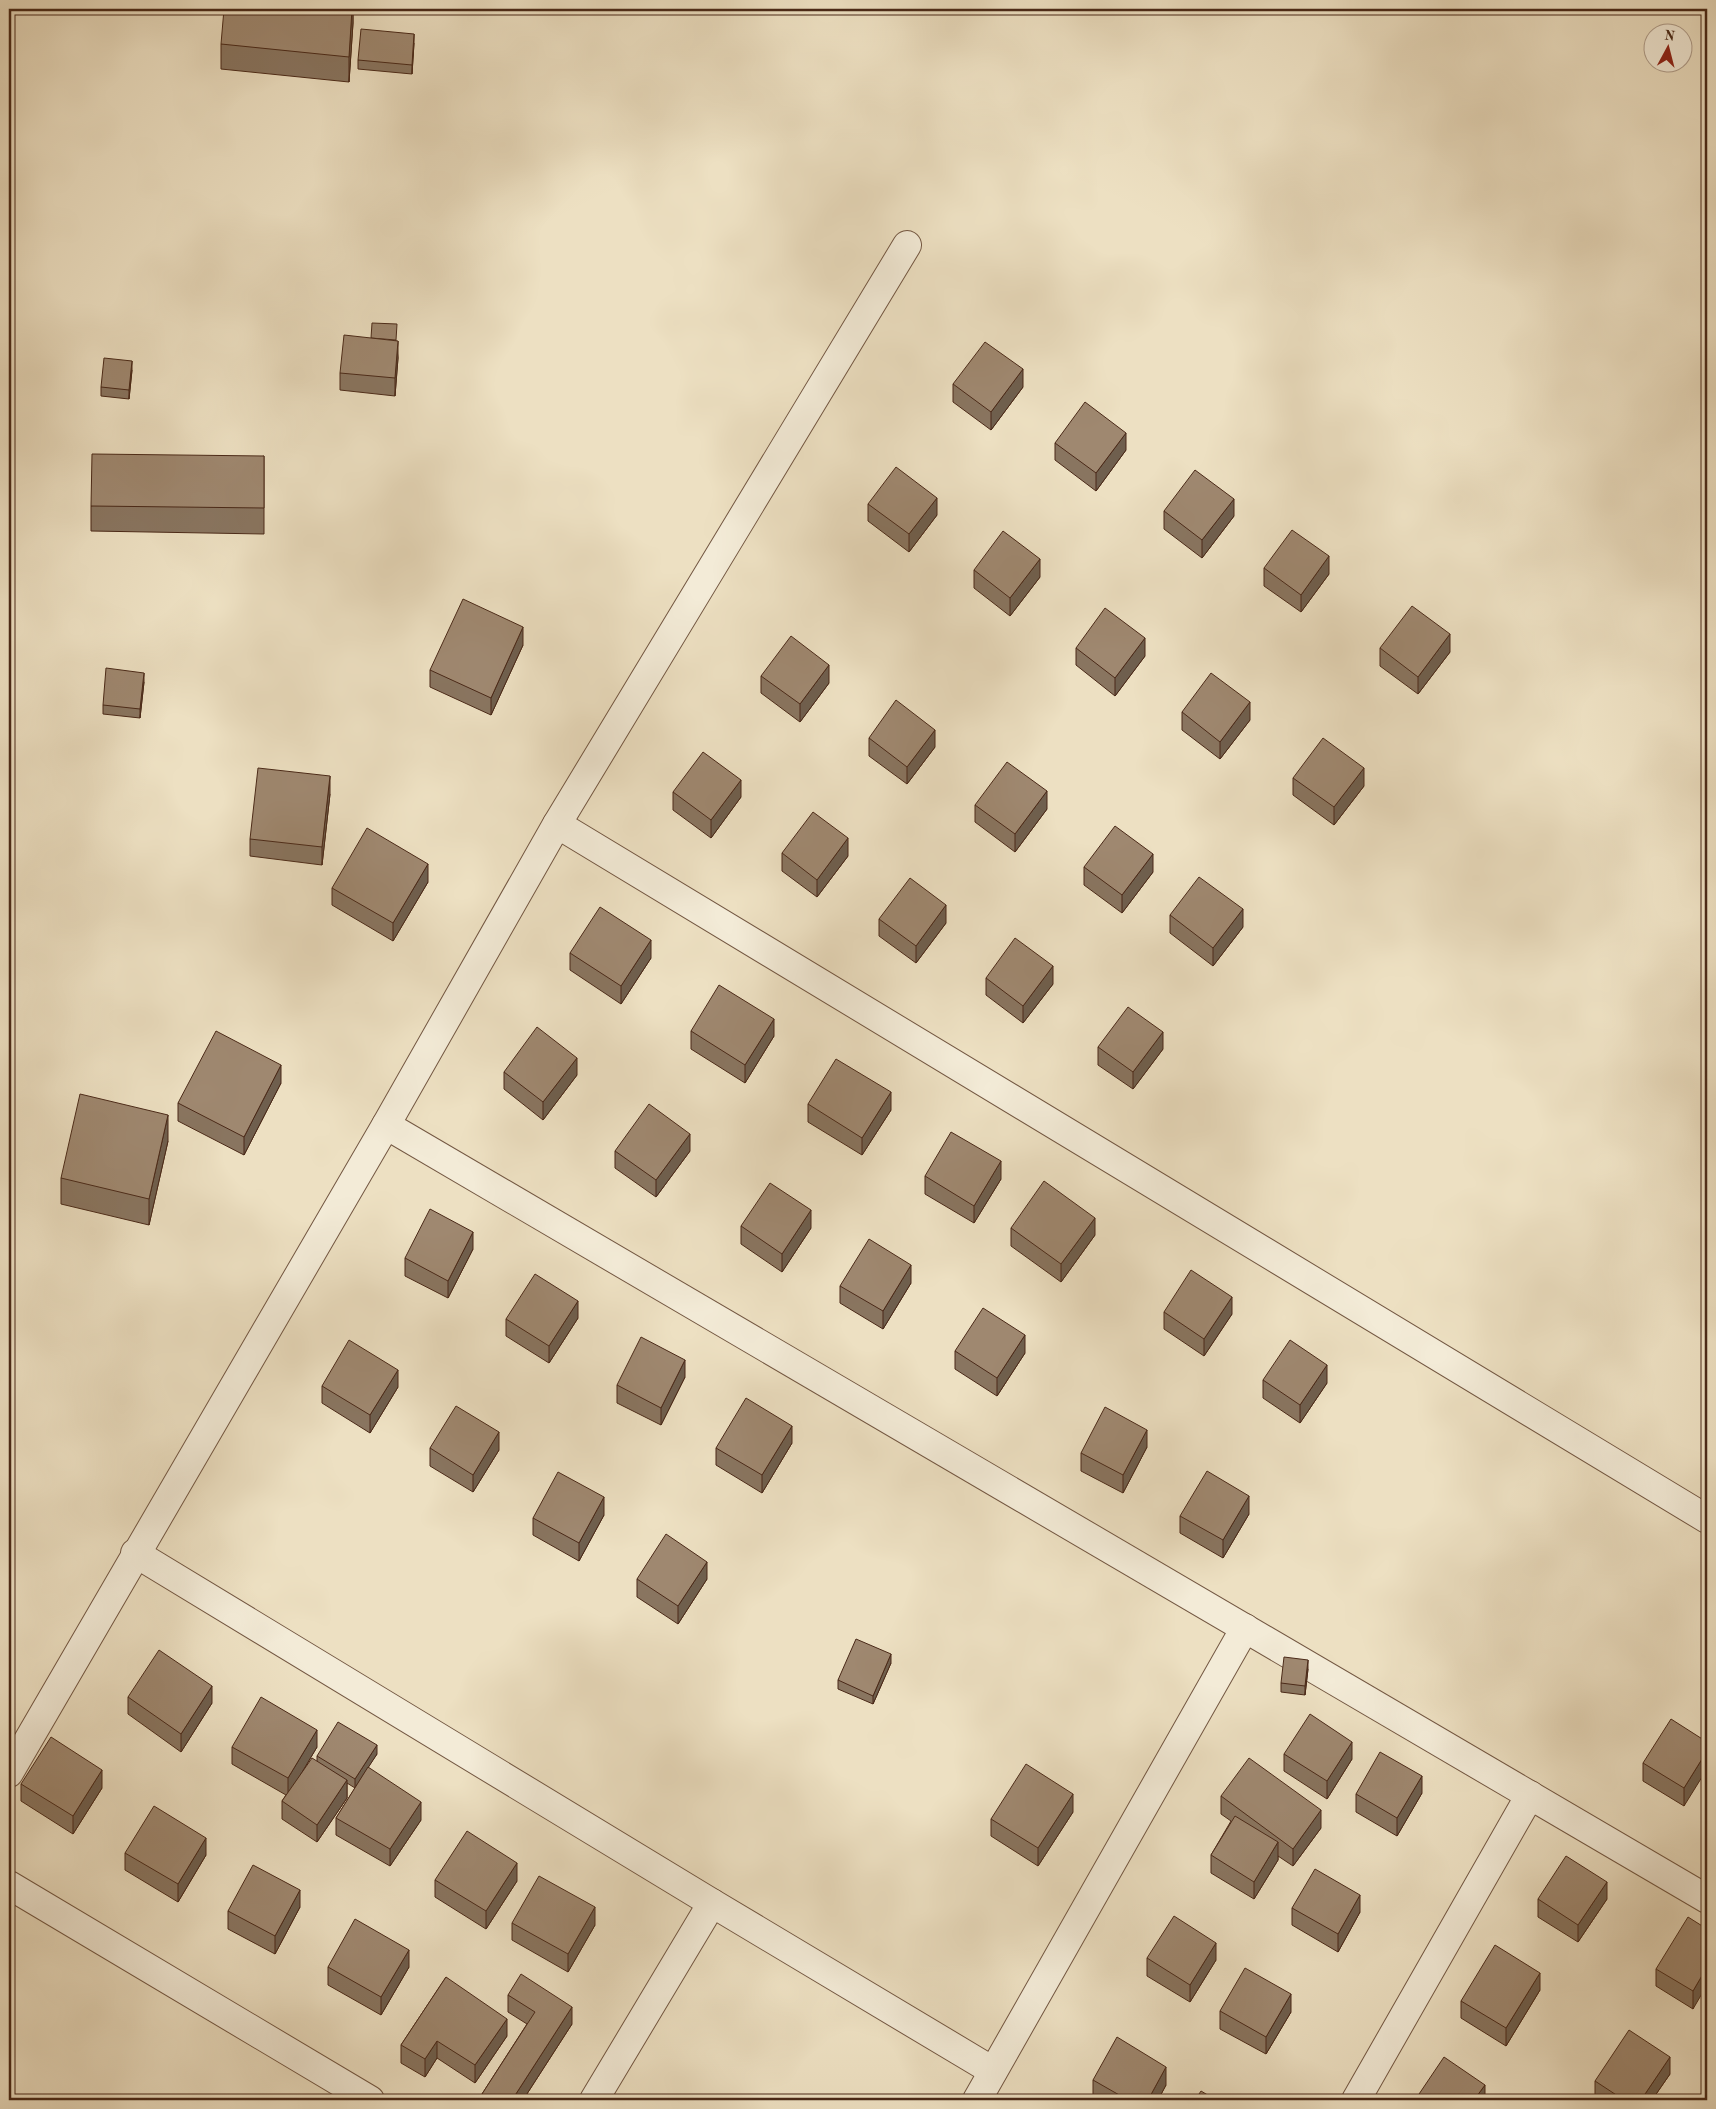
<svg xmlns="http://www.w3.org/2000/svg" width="1716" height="2109" viewBox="0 0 1716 2109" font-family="'Old Standard TT',serif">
<rect width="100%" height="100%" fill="#ede0c2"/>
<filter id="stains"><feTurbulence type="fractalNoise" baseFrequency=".004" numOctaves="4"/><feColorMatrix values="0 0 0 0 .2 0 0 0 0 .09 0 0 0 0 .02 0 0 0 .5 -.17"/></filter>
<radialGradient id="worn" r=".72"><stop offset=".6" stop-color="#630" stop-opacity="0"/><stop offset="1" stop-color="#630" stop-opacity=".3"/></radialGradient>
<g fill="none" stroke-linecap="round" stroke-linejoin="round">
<g stroke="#735742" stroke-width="30">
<g id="street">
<path d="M557,824L1707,1519"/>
<path d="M386,1125L1707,1899"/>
<path d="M135,1553L712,1903L993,2071"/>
<path d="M9,1773L386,1125L557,824L907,245"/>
<path d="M9,1885L370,2100"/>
<path d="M594,2100L712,1903"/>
<path d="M977,2100L1245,1628"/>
<path d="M1356,2100L1530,1795"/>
</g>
</g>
<use href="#street" stroke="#f3ebd7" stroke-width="28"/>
</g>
<g fill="#897560" stroke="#4a2918">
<path d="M353,9V23L349,82L221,69V44Z"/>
<path d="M414,43L412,74L358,69V60Z"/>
<path d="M396,340L398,358L395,396L340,390V373Z"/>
<path d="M132,370L129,399L101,396V387Z"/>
<path d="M953,384L1023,387L991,430L953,402Z"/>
<path d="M1055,443L1126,450L1096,491L1055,460Z"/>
<path d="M264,456V534L91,531V506Z"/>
<path d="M868,504L937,515L909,552L868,521Z"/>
<path d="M1164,511L1234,516L1202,558L1164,529Z"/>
<path d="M1264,568L1329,574L1301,612L1264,586Z"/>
<path d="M974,570L1040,577L1010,616L974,588Z"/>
<path d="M523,645L491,715L430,687V670Z"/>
<path d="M1076,648L1145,656L1115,696L1076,665Z"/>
<path d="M1380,648L1450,652L1418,694L1380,666Z"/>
<path d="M761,676L829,683L800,722L761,693Z"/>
<path d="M144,682L140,718L103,714V705Z"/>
<path d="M1182,712L1250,720L1220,759L1182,730Z"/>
<path d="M869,738L935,747L907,784L869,756Z"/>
<path d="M1293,778L1364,786L1334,825L1293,795Z"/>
<path d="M673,792L741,797L711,838L673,810Z"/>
<path d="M330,794L322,865L250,856V839Z"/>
<path d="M975,805L1047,809L1015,852L975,822Z"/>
<path d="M782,853L848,856L817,897L782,871Z"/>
<path d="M1084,867L1153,872L1122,913L1084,885Z"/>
<path d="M428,882L393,941L332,905V888Z"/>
<path d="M1170,915L1243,927L1213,966L1170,933Z"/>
<path d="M879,919L946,923L916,963L879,936Z"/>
<path d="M570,953L651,958L621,1004L570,970Z"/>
<path d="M986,978L1053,984L1023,1023L986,995Z"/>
<path d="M691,1031L774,1036L745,1083L691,1049Z"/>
<path d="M1098,1047L1163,1049L1133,1089L1098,1065Z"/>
<path d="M504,1072L577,1075L543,1120L504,1089Z"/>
<path d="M281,1083L244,1155L178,1121V1103Z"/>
<path d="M808,1104L891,1110L862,1155L808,1122Z"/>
<path d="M168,1141L149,1225L61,1204V1178Z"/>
<path d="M615,1151H690L656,1197L615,1168Z"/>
<path d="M925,1176L1001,1179L974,1223L925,1194Z"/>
<path d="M741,1226L811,1228L782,1272L741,1244Z"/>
<path d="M1011,1228L1095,1235L1061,1282L1011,1246Z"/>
<path d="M473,1249L448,1298L405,1276V1258Z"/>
<path d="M911,1283L883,1329L840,1303V1286Z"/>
<path d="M1164,1312L1232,1314L1204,1356L1164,1329Z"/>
<path d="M578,1318L549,1363L506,1336V1319Z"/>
<path d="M955,1351L1025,1353L997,1396L955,1369Z"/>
<path d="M685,1377L661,1425L617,1403V1385Z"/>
<path d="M1263,1380L1327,1383L1300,1423L1263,1398Z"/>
<path d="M322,1386L398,1387L370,1433L322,1403Z"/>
<path d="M792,1443L762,1493L716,1465V1448Z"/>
<path d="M1147,1447L1123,1493L1081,1471V1453Z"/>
<path d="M430,1448L499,1450L473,1492L430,1466Z"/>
<path d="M1249,1514L1223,1558L1180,1533V1516Z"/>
<path d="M604,1515L579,1561L533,1535V1518Z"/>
<path d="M637,1579H707L678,1624L637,1597Z"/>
<path d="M891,1663L873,1704L838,1689V1680Z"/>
<path d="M1308,1669L1305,1695L1281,1692V1683Z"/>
<path d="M128,1697L212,1703L181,1752L128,1714Z"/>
<path d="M1707,1742L1684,1806L1643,1781V1763Z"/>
<path d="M232,1747H317L302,1772L317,1761V1756L377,1754L368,1767L421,1820L390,1866L336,1835V1818L355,1788L347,1783V1798L317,1842L282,1819V1801L286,1795L232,1764Z"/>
<path d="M1284,1754L1352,1759L1327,1799L1284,1771Z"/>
<path d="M21,1784L102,1788L73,1834L21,1801Z"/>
<path d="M1422,1793L1397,1836L1356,1812V1794Z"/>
<path d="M1221,1796L1321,1828L1293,1866L1278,1856V1860L1254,1899L1211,1873V1855L1231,1821L1221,1814Z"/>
<path d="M1073,1812L1038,1866L991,1836V1819Z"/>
<path d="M125,1853L206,1855L178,1902L125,1870Z"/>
<path d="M435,1880L517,1881L486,1929L435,1897Z"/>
<path d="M1538,1899H1607L1578,1942L1538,1917Z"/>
<path d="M300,1907L275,1954L228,1929V1911Z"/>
<path d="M1292,1908L1360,1912L1338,1952L1292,1925Z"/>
<path d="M512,1923L595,1925L568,1972L512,1940Z"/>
<path d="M1707,1929L1693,2009L1656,1986V1969Z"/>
<path d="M1147,1958L1216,1960L1190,2002L1147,1976Z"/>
<path d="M328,1967H409L381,2015L328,1985Z"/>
<path d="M446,1977L507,2036L475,2083L437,2058L425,2077L401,2063V2045Z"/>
<path d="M1540,1990L1506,2046L1461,2018V2001Z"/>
<path d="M508,1995L572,2024L523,2100H482V2094L527,2024L508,2012Z"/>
<path d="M1220,2011L1291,2012L1266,2054L1220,2029Z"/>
<path d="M1670,2074L1652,2100H1597L1595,2099V2081Z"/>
<path d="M1093,2080L1166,2085L1158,2100H1098L1093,2097Z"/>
</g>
<g fill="#6f5f4e" stroke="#4a2918">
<path d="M352,9H353V23L349,82V57Z"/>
<path d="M414,34V43L412,74V65Z"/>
<path d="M398,341V358L395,396V378Z"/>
<path d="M132,361V370L129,399V390Z"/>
<path d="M1023,369V387L991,430V412Z"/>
<path d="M1126,433V450L1096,491V473Z"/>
<path d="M937,498V515L909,552V534Z"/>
<path d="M1234,499V516L1202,558V540Z"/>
<path d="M1329,556V574L1301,612V595Z"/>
<path d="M1040,559V577L1010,616V598Z"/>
<path d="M523,627V645L491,715V698Z"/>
<path d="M1450,634V652L1418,694V677Z"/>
<path d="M1145,638V656L1115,696V678Z"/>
<path d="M829,665V683L800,722V704Z"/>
<path d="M144,673V682L140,718V709Z"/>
<path d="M1250,702V720L1220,759V742Z"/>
<path d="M935,730V747L907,784V767Z"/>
<path d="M1364,768V786L1334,825V807Z"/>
<path d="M330,776V794L322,865V847Z"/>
<path d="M741,780V797L711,838V820Z"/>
<path d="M1047,791V809L1015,852V834Z"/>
<path d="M848,838V856L817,897V880Z"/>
<path d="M1153,854V872L1122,913V895Z"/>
<path d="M428,864V882L393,941V923Z"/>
<path d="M946,905V923L916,963V946Z"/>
<path d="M1243,909V927L1213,966V948Z"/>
<path d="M651,940V958L621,1004V986Z"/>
<path d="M1053,966V984L1023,1023V1006Z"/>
<path d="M774,1019V1036L745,1083V1065Z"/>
<path d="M1163,1032V1049L1133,1089V1072Z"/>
<path d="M577,1058V1075L543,1120V1102Z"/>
<path d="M281,1065V1083L244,1155V1137Z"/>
<path d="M891,1092V1110L862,1155V1138Z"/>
<path d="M168,1115V1141L149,1225V1199Z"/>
<path d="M690,1134V1151L656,1197V1180Z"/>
<path d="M1001,1161V1179L974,1223V1206Z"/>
<path d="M811,1210V1228L782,1272V1254Z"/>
<path d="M1095,1218V1235L1061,1282V1264Z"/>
<path d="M473,1232V1249L448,1298V1281Z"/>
<path d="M911,1265V1283L883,1329V1311Z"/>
<path d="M1232,1297V1314L1204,1356V1339Z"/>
<path d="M578,1301V1318L549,1363V1346Z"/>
<path d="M1025,1335V1353L997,1396V1378Z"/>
<path d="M685,1360V1377L661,1425V1408Z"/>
<path d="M1327,1365V1383L1300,1423V1405Z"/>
<path d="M398,1370V1387L370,1433V1415Z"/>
<path d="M792,1426V1443L762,1493V1475Z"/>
<path d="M1147,1430V1447L1123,1493V1475Z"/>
<path d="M499,1432V1450L473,1492V1475Z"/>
<path d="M1249,1496V1514L1223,1558V1540Z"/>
<path d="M604,1497V1515L579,1561V1543Z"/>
<path d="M707,1562V1579L678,1624V1606Z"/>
<path d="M891,1654V1663L873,1704V1696Z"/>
<path d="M1308,1660V1669L1305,1695V1686Z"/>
<path d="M212,1686V1703L181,1752V1734Z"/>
<path d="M317,1730V1747L288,1796V1778Z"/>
<path d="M1352,1742V1759L1327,1799V1781Z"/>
<path d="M377,1745V1754L355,1788V1779Z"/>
<path d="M1707,1751V1769L1684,1806V1788Z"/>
<path d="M102,1770V1788L73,1834V1816Z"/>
<path d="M1422,1776V1793L1397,1836V1818Z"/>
<path d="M347,1780V1798L317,1842V1825Z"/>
<path d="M1073,1794V1812L1038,1866V1848Z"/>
<path d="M421,1802V1820L390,1866V1849Z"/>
<path d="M1321,1810V1828L1293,1866V1849Z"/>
<path d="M206,1838V1855L178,1902V1884Z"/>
<path d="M1278,1842V1860L1254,1899V1882Z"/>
<path d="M517,1863V1881L486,1929V1911Z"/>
<path d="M1607,1882V1899L1578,1942V1925Z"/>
<path d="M300,1890V1907L275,1954V1936Z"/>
<path d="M1360,1895V1912L1338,1952V1934Z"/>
<path d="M595,1907V1925L568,1972V1954Z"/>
<path d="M1216,1943V1960L1190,2002V1985Z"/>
<path d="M409,1950V1967L381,2015V1997Z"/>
<path d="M1707,1967V1985L1693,2009V1991Z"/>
<path d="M1540,1973V1990L1506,2046V2028Z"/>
<path d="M1291,1994V2012L1266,2054V2037Z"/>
<path d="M572,2007V2024L523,2100H512Z"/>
<path d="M507,2019V2036L475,2083V2065Z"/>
<path d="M437,2041V2058L425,2077V2059Z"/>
<path d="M1670,2057V2074L1652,2100H1641Z"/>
<path d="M1166,2067V2085L1158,2100H1148Z"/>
<path d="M1485,2085V2100H1474Z"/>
</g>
<g fill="#9f8870" stroke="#4a2918">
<path d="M224,9H352L349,57L221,44Z"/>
<path d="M361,29L414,34L412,65L358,60Z"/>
<path d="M372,323L397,324L396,340L371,338Z"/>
<path d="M344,335L398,341L395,378L340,373Z"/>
<path d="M985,342L1023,369L991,412L953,384Z"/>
<path d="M104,358L132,361L129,390L101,387Z"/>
<path d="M1085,402L1126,433L1096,473L1055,443Z"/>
<path d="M92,454L264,456V508L91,506Z"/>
<path d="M896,467L937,498L909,534L868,504Z"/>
<path d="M1195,470L1234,499L1202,540L1164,511Z"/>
<path d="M1292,530L1329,556L1301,595L1264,568Z"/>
<path d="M1003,531L1040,559L1010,598L974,570Z"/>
<path d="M463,599L523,627L491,698L430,670Z"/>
<path d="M1412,606L1450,634L1418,677L1380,648Z"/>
<path d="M1105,608L1145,638L1115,678L1076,648Z"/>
<path d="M791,636L829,665L800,704L761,676Z"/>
<path d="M106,668L144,673L140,709L103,705Z"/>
<path d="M1211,673L1250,702L1220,742L1182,712Z"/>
<path d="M896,700L935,730L907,767L869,738Z"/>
<path d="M1323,738L1364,768L1334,807L1293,778Z"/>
<path d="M703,752L741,780L711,820L673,792Z"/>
<path d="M1007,762L1047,791L1015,834L975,805Z"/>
<path d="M258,768L330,776L322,847L250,839Z"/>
<path d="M813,812L848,838L817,880L782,853Z"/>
<path d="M1115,826L1153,854L1122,895L1084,867Z"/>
<path d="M367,828L428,864L393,923L332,888Z"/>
<path d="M1199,877L1243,909L1213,948L1170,915Z"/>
<path d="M910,878L946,905L916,946L879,919Z"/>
<path d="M600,907L651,940L621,986L570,953Z"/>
<path d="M1015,938L1053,966L1023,1006L986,978Z"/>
<path d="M719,985L774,1019L745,1065L691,1031Z"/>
<path d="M1128,1007L1163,1032L1133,1072L1098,1047Z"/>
<path d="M537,1027L577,1058L543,1102L504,1072Z"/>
<path d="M216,1031L281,1065L244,1137L178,1103Z"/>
<path d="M836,1059L891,1092L862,1138L808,1104Z"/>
<path d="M80,1094L168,1115L149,1199L61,1178Z"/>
<path d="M649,1104L690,1134L656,1180L615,1151Z"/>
<path d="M951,1132L1001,1161L974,1206L925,1176Z"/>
<path d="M1044,1181L1095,1218L1061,1264L1011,1228Z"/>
<path d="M770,1183L811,1210L782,1254L741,1226Z"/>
<path d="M430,1209L473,1232L448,1281L405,1258Z"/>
<path d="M869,1239L911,1265L883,1311L840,1286Z"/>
<path d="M1191,1270L1232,1297L1204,1339L1164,1312Z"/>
<path d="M535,1274L578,1301L549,1346L506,1319Z"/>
<path d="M983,1308L1025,1335L997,1378L955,1351Z"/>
<path d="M641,1337L685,1360L661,1408L617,1385Z"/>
<path d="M349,1340L398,1370L370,1415L322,1386Z"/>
<path d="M1290,1340L1327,1365L1300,1405L1263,1380Z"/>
<path d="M746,1398L792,1426L762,1475L716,1448Z"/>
<path d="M456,1406L499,1432L473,1475L430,1448Z"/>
<path d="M1105,1407L1147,1430L1123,1475L1081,1453Z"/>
<path d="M1207,1471L1249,1496L1223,1540L1180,1516Z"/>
<path d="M558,1472L604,1497L579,1543L533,1518Z"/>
<path d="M666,1534L707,1562L678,1606L637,1579Z"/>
<path d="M856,1639L891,1654L873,1696L838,1680Z"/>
<path d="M159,1650L212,1686L181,1734L128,1697Z"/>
<path d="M1284,1657L1308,1660L1305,1686L1281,1683Z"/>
<path d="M261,1697L317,1730L288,1778L232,1747Z"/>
<path d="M1310,1714L1352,1742L1327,1781L1284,1754Z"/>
<path d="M1671,1719L1707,1742V1751L1684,1788L1643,1763Z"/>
<path d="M338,1722L377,1745L355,1779L317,1756Z"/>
<path d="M51,1737L102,1770L73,1816L21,1784Z"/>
<path d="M1380,1752L1422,1776L1397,1818L1356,1794Z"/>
<path d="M312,1758L347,1780L317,1825L282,1801Z"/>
<path d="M1249,1758L1321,1810L1293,1849L1221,1796Z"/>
<path d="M1026,1764L1073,1794L1038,1848L991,1819Z"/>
<path d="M368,1767L421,1802L390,1849L336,1818Z"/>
<path d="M154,1806L206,1838L178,1884L125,1853Z"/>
<path d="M1235,1816L1278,1842L1254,1882L1211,1855Z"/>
<path d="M467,1831L517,1863L486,1911L435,1880Z"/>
<path d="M1566,1856L1607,1882L1578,1925L1538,1899Z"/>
<path d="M253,1865L300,1890L275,1936L228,1911Z"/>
<path d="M1315,1869L1360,1895L1338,1934L1292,1908Z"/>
<path d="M539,1876L595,1907L568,1954L512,1923Z"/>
<path d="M1174,1916L1216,1943L1190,1985L1147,1958Z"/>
<path d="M1688,1917L1707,1929V1967L1693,1991L1656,1969Z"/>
<path d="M355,1919L409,1950L381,1997L328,1967Z"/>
<path d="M1495,1945L1540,1973L1506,2028L1461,2001Z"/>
<path d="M1245,1968L1291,1994L1266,2037L1220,2011Z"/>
<path d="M521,1974L572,2007L512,2100H492L482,2094L535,2012L508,1995Z"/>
<path d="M446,1977L507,2019L475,2065L437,2041L425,2059L401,2045Z"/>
<path d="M1629,2030L1670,2057L1641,2100H1624L1595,2081Z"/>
<path d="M1117,2037L1166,2067L1148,2100H1128L1093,2080Z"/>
<path d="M1444,2057L1485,2085L1474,2100H1415Z"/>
<path d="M1201,2091L1216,2100H1195Z"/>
</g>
<rect width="1716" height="2109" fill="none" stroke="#ede0c2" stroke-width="30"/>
<rect x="10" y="10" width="1696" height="2089" fill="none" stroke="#4a2918" stroke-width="2.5"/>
<rect x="15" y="15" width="1686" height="2079" fill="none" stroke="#4a2918"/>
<g transform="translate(1668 48) rotate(7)"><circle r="24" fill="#f3ebd7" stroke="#af9d8b"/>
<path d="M0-4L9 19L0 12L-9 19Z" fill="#8f2418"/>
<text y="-8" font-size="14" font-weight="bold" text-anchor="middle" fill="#4a2918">N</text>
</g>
<rect width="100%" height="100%" filter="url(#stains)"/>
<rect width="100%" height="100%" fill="url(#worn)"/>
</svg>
